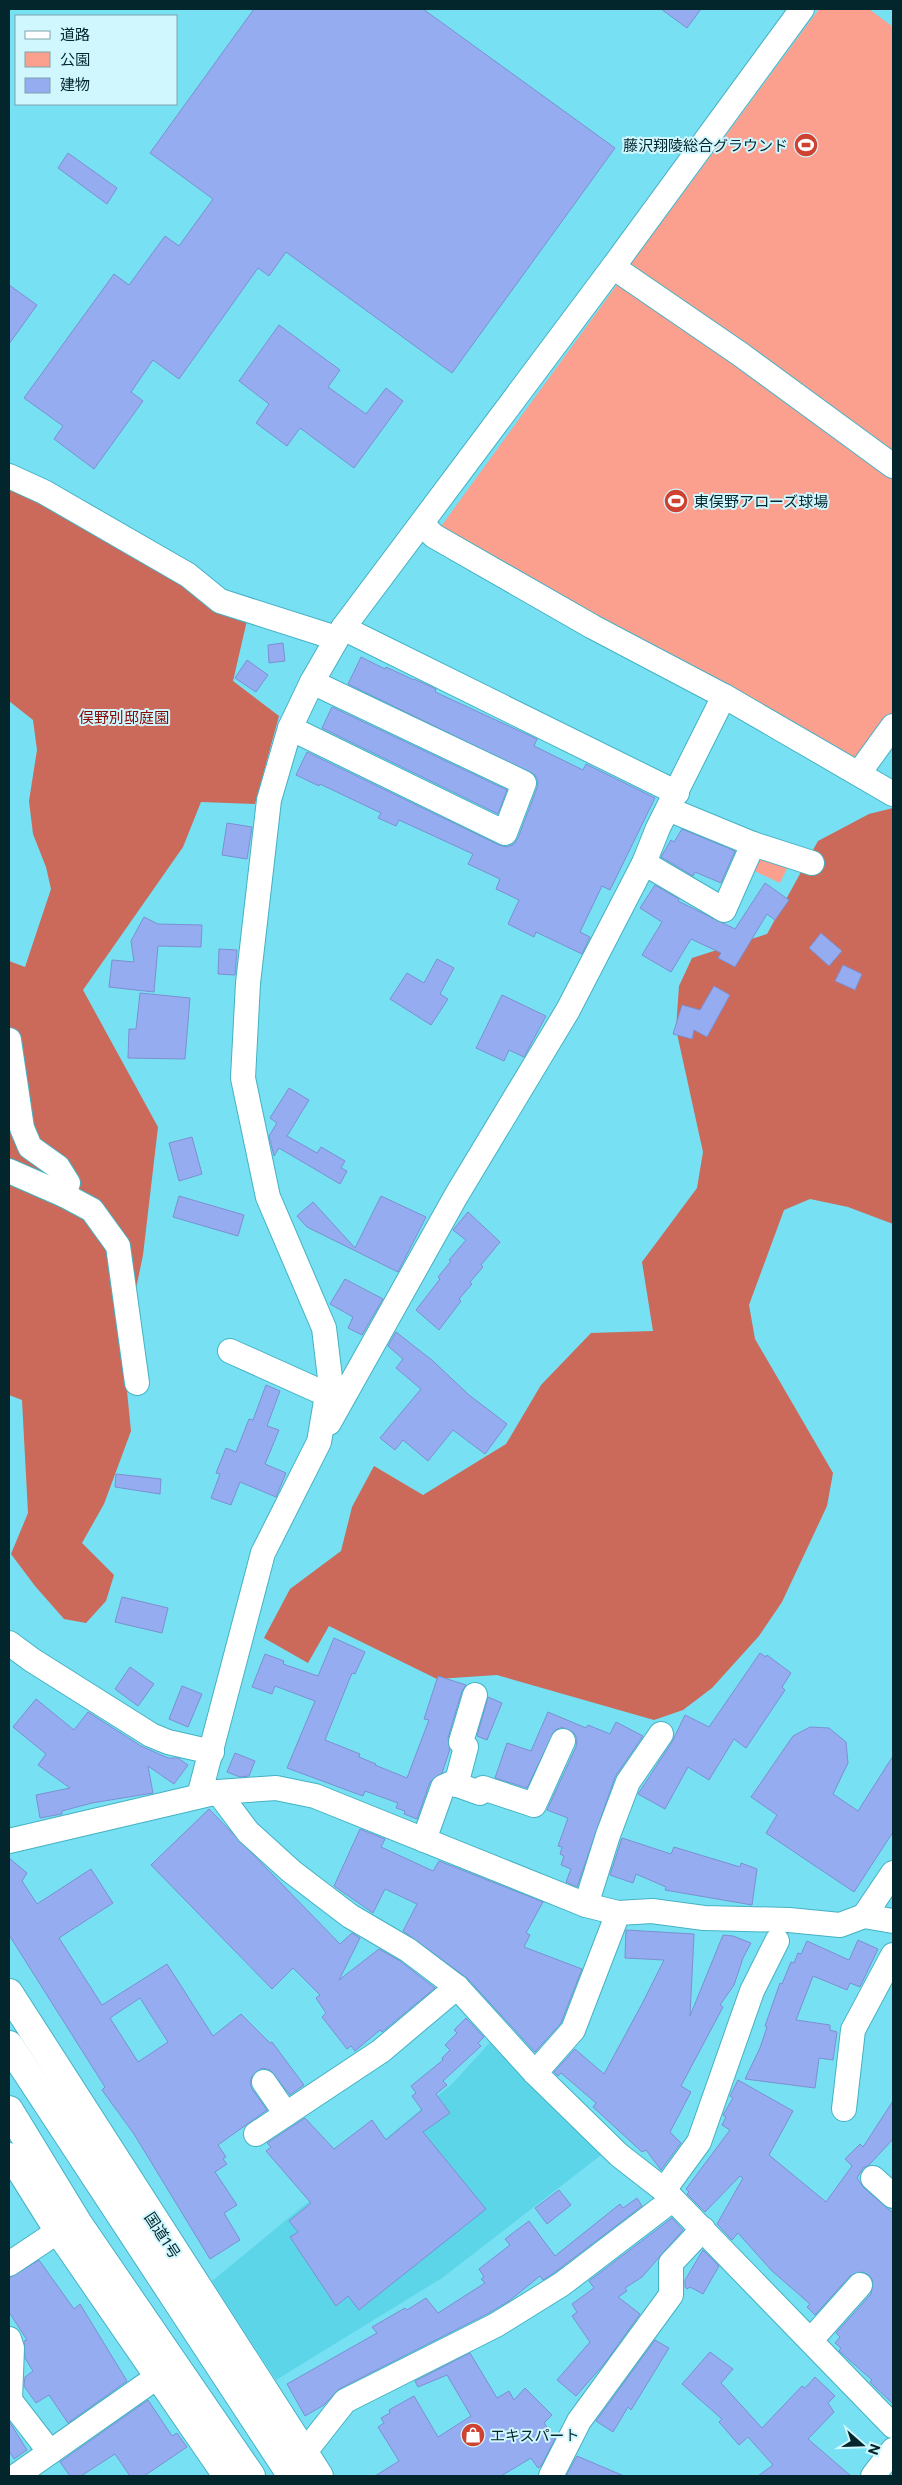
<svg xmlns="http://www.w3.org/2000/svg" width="902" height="2485" viewBox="0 0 902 2485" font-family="Commissioner,'Noto Sans JP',sans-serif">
<rect width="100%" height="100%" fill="#77e0f2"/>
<path fill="#5cd5e9" d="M495,2037L605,2152L442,2278L276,2380L212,2281L452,2084Z"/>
<g fill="#fb9f8f">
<path d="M819,9H869L893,27V455L631,264Z"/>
<path d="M624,275L893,466V726L859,773L434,536Z"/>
<path d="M756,847L790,862L780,883L746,867Z"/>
</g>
<g fill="#cb695a">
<path d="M9,487L88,528L248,616L233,681L279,716L255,804L201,802L183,847L83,990L158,1127L143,1255L123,1351L131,1431L104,1504L82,1543L114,1575L106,1601L86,1623L64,1619L35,1586L11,1554L28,1513L22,1400L9,1395V961L25,967L51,889L46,867L33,834L29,801L37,750L33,720L9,701Z"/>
<path d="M893,808V1224L848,1207L810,1199L784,1210L749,1305L755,1339L833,1473L827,1506L782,1602L759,1636L712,1688L683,1710L654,1720L497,1675L437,1679L329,1626L308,1663L264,1638L290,1589L341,1551L352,1507L374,1466L423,1495L506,1444L541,1385L591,1333L653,1331L642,1262L697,1188L703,1152L676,1029L679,986L692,958L767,934L818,841L869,814Z"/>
</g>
<g fill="#96acf0" stroke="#7b90d2" fill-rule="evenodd">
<path d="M254,9H423L615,148L452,373L286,252L269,276L258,268L179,379L153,360L131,392L143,401L94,469L54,439L63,426L24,398L114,274L129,285L165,236L179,246L213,199L150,153Z"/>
<path d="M661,9H701L687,28Z"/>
<path d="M68,153L117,188L107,204L58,168Z"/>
<path d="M9,285L37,305L9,344Z"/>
<path d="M279,325L340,370L328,387L366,414L386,388L403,401L354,468L300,428L287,446L256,423L269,404L239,381Z"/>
<path d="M283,643L285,661L269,663L268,645Z"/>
<path d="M361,657L385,669L386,667L414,680V679L436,689L435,692L537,739L534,746L583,770L586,764L655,798L610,890L602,886L580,932L590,937L582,954L536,932L534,937L508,924L519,900L496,889L500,879L468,864L473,854L399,820L396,826L378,818L381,813L320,784L319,786L296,775L307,752L499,845L507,847L514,844L518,838L537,788L538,781L535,775L348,684Z"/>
<path d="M247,660L268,675L256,692L235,678Z"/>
<path d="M332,707L507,790L498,814L322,728Z"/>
<path d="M227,823L252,827L247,859L222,855Z"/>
<path d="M682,829L735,851L721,883L695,872L693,876L661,857L671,840L674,842Z"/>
<path d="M765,883L789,900L775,920L767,914L735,967L718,958L721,953L691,939L671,972L642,955L662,922L640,908L655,885L679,899L678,901L735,929Z"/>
<path d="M144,917L158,924L202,925L201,947L158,946L154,992L109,987L112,960L134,962L131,941Z"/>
<path d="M821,933L842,951L829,966L809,948Z"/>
<path d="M219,949L237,950L235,975L218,974Z"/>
<path d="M437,959L454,968L440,994L448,999L431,1025L390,999L407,973L424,983Z"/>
<path d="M843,965L862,974L855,990L835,981Z"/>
<path d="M714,986L730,995L707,1037L694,1030L692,1039L673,1034L682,1005L700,1010Z"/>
<path d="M140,993L190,998L185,1059L128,1058L129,1029H136Z"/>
<path d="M502,995L546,1016L524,1057L509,1050L504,1061L476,1048Z"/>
<path d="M289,1088L309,1100L287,1136L317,1153L321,1147L345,1161L341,1168L347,1171L340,1184L279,1148L274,1156L269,1136L277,1123L270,1118Z"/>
<path d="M192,1137L202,1174L179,1181L169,1143Z"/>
<path d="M179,1196L244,1215L238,1236L173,1217Z"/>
<path d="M381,1196L426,1217L398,1272L307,1227L297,1216L313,1202L355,1248Z"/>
<path d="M468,1212L500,1242L481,1265L483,1267L470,1282L472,1284L459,1299L461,1301L439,1330L416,1310L440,1279L438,1277L451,1261L449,1260L466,1240L453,1230Z"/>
<path d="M345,1279L383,1299L362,1335L348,1328L353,1317L330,1304Z"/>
<path d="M396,1332L433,1361L469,1395L507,1424L485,1454L453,1430L428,1461L403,1440L395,1450L380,1438L421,1389L396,1368L403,1359L388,1346Z"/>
<path d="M266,1385L280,1391L267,1426L279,1430L265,1464L286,1473L276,1497L240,1482L231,1505L211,1498L220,1474L216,1473L226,1448L236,1452L249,1419L253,1420Z"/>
<path d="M116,1474L161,1479L160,1494L115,1487Z"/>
<path d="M122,1597L168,1608L162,1633L115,1622Z"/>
<path d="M334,1638L365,1652L355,1674L352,1673L325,1740L360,1754L359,1757L376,1764L375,1765L407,1778L429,1720L424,1719L438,1676L466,1685L462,1691L448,1738L450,1749L442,1773L430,1782L417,1819L404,1814L405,1811L396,1808L398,1803L365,1791L363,1796L287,1768L315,1701L275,1686L272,1694L252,1687L265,1654L284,1661L283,1664L318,1676Z"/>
<path d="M760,1653L766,1657L767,1655L791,1673L782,1687L785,1690L746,1748L734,1739L709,1780L688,1767L665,1809L638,1794L672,1742L685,1715L709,1727Z"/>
<path d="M130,1667L154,1684L138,1706L115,1689Z"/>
<path d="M182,1686L202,1694L188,1727L169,1719Z"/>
<path d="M488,1697L502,1703L487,1740L477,1736Z"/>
<path d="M36,1699L74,1730L88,1712L141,1746L168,1758H178L188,1765L174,1784L148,1766L153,1793L92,1803L62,1811V1814L40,1818L36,1795L70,1788L38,1765L46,1754L13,1727Z"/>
<path d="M548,1712L586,1728L588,1725L610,1734L616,1722L643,1736L615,1777L577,1887L566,1882L571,1869L561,1865L564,1856L560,1854L562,1847L558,1846L568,1818L547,1810L576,1747L577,1739L574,1733L562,1727L555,1730L527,1788L495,1778L507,1743L531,1751Z"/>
<path d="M810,1727L829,1728L846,1742L848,1763L833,1794L858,1811L893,1756V1832L854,1892L766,1833L777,1815L751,1797L793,1736Z"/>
<path d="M235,1753L255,1761L249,1776L240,1777L227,1772Z"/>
<path d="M209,1809L340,1944L352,1933L360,1938L339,1980L379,1949L400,1961L435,1988L382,2032L380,2030L355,2051L351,2046L347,2049L322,2017L326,2013L316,1998L320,1995L293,1968L272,1989L151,1865Z"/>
<path d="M360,1829L385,1839L381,1847L433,1871L439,1861L543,1902L526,1933L530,1935L524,1947L582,1969L561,2023L535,2052L467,1978L403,1931L417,1904L385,1889L373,1913L334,1886Z"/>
<path d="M622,1838L671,1854L674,1847L740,1867L741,1863L757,1869L752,1905L665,1890L666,1887L636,1874L633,1883L610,1875Z"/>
<path d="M9,1858L27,1873L22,1881L37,1904L91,1869L113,1903L59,1938L102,2005L167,1964L213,2036L241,2014L270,2043L272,2042L304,2085L290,2095L270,2070L262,2068L252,2076L250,2083L252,2089L267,2110L218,2145L226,2157L223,2159L227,2164L215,2172L237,2205L224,2213L240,2240L210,2259L134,2134L102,2090L105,2087L9,1935ZM140,1998L168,2042L138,2062L110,2018Z"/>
<path d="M626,1930L694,1934L690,2016L723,1935L733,1936L751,1943L743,1958L734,1985L720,2005L723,2007L681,2086L691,2092L670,2132L681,2143L661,2170L646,2150L642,2152L593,2107L596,2103L561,2073L558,2076L554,2072L575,2049L604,2074L642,2004L664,1960L625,1958Z"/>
<path d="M858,1940L878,1949L860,1987L850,1983L847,1990L813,1976L796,2020L830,2025V2030L837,2032L833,2060L819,2058L815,2088L745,2079L760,2048L767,2027L765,2026L780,1983L782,1984L791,1962L794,1963L798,1953L801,1954L807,1941L849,1960Z"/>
<path d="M466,2018L484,2037L478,2043L481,2046L443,2081L447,2085L436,2094L450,2113L423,2132L486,2209L359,2310L348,2296L336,2306L290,2237L298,2232L289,2221L311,2203L266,2151L271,2147L267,2143L305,2118L334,2149L372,2120L386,2140L422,2110L412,2096L416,2093L411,2086L443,2060L442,2058L450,2050L445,2045L457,2033L454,2030Z"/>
<path d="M738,2080L793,2111L769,2155L826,2202L852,2166L845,2159L860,2144L863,2147L893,2101V2139L869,2165L863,2168L857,2178L864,2188L893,2213V2404L870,2382L872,2380L839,2351L841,2348L835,2343L840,2337L836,2333L871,2294L873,2281L869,2275L862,2272L850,2276L815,2315L807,2307L810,2304L772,2271L738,2233L732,2240L717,2224L743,2178L740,2176L705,2212L687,2194L689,2192L686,2189L730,2130L722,2125L726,2117L723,2115L733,2098L730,2096Z"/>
<path d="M559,2190L571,2205L547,2224L535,2208Z"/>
<path d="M637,2198L642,2206L554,2273L543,2280L540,2276L509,2301L489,2313L339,2389L324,2405L305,2416L287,2384L377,2333L372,2327L405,2308L407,2310L426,2298L438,2313L485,2283L481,2279L484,2277L479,2269L510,2245L505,2239L529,2221L555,2256L620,2204L623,2208Z"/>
<path d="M672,2218L683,2230L642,2277L625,2288L627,2291L618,2297L640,2314L605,2363L576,2396L557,2380L590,2342L572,2316L577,2312L572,2304L594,2288L589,2281Z"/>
<path d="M703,2250L719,2266L703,2294L690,2287L687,2289L685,2287V2280Z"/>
<path d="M39,2260L74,2309L80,2304L127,2381L68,2423L49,2395L36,2403L24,2386L25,2377L33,2371L25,2358L24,2341L27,2340L9,2312V2278Z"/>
<path d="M655,2340L669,2348L631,2410L628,2407L613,2432L596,2421Z"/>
<path d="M710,2352L733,2369L721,2383L762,2428L802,2386L805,2388L815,2377L835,2396L828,2403L834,2412L808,2439L851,2476H758L773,2465L748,2437L739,2445L719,2422L722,2419L682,2384Z"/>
<path d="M470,2353L497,2398L509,2391L514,2400L525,2388L552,2415L544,2423L555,2439L541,2466L538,2468L531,2458L501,2476H375L399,2461L378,2427L384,2423L381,2418L390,2413L389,2410L414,2396L438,2437L471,2416L447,2375L418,2387L415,2381Z"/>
<path d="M148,2400L172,2436L177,2433L187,2447L144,2476H130L115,2454L81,2476H70L60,2462Z"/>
<path d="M9,2421L27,2450L14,2459L9,2451Z"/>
<path d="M577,2456L624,2476H566Z"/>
</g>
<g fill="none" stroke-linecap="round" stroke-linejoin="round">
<g stroke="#45b2c3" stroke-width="26">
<g id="minor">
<path d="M613,267L740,354L893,466"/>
<path d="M9,476L44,492L188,575L220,601L336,638"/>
<path d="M422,524L434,536L593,627L724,696L893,794"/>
<path d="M343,628L677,793"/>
<path d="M290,728L505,833L524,783L312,682"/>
<path d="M859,773L893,726"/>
<path d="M668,809L753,844L812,863"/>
<path d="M644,863L724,910L753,844"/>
<path d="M9,1040L22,1128L30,1147L58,1167L68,1183L64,1195L9,1171"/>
<path d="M64,1195L92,1210L118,1246L137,1383"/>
<path d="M230,1351L328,1395"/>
<path d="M329,1423L456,1196L568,1010L644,863L658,828L724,696"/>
<path d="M9,1643L32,1660L151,1735L168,1742L212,1752"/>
<path d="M456,1785L466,1747L461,1742L475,1695"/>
<path d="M218,1792L248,1832L291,1871L350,1916L408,1950L457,1987L535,2073L619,2155L664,2190L893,2426"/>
<path d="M199,1796L263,1553L319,1442L330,1378L324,1328L268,1197L243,1078L248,983L269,800L290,728L312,682L343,628L613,267L802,9"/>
<path d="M424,1840L443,1787L452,1783L480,1793L483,1788L534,1805L563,1741"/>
<path d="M9,1841L218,1792L276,1788L315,1796L586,1905L618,1913L652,1911L704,1918L789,1920L840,1925L864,1916L893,1921"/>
<path d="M586,1905L608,1835L628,1782L661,1734"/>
<path d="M864,1916L893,1873"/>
<path d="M535,2073L573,2030L618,1913"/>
<path d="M264,2082L286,2114"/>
<path d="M844,2109L853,2030L893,1955"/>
<path d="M256,2134L381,2051L457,1987"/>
<path d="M9,2155L57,2232L225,2476"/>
<path d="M873,2178L893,2196"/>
<path d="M664,2190L699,2142L752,1991L777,1941"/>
<path d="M9,2264L57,2232"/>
<path d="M9,2339L12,2348L10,2399"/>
<path d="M811,2340L860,2285"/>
<path d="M9,2399L50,2452"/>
<path d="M304,2453L345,2401L496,2325L562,2284L672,2200"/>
<path d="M16,2476L157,2377"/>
<path d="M551,2476L579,2421L671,2295V2263L703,2229"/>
<path d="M873,2476L893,2450"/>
</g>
</g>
<g stroke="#45b2c3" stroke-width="30">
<g id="highway">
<path d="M9,1993L319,2476"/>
<path d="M9,2045L292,2476"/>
<path d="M9,2110L79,2225L251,2476"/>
</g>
</g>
<use href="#minor" stroke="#fff" stroke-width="24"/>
<use href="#highway" stroke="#fff" stroke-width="28"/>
</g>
<defs>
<g id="stadium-disc" transform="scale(1.25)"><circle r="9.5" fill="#cf4232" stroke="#d1f7fe"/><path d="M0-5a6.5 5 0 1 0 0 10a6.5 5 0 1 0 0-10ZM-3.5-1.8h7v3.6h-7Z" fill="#fff"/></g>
<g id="shop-disc" transform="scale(1.25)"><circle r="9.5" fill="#cf4232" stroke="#d1f7fe"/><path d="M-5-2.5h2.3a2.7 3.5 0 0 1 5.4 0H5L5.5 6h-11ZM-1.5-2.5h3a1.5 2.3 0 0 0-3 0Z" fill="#fff"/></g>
</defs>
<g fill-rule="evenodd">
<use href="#stadium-disc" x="806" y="145"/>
<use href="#stadium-disc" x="676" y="501"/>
<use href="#shop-disc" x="473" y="2435"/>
</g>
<g text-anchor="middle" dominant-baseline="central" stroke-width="4" stroke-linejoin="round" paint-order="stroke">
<g font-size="15" fill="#03262c" stroke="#d1f7fe" text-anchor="start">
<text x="788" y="145" text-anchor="end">藤沢翔陵総合グラウンド</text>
<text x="694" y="501">東俣野アローズ球場</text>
<text x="490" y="2435">エキスパート</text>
</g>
<g font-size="15" fill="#860600" stroke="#d1f7fe">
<text x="124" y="717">俣野別邸庭園</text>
</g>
<g font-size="15" fill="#03262c" stroke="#d1f7fe">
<text transform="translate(163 2235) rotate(57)">国道1号</text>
</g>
</g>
<rect width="902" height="2485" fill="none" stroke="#03262c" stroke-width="20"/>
<rect x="15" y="15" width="162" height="90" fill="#d1f7fe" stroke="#7fa3aa"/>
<rect x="25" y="31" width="25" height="8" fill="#ffffff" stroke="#7fa3aa"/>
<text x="60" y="40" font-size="15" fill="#03262c">道路</text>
<rect x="25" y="52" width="25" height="15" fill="#fb9f8f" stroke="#7fa3aa"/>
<text x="60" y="65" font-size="15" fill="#03262c">公園</text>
<rect x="25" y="78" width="25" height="15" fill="#96acf0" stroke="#7fa3aa"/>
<text x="60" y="90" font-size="15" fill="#03262c">建物</text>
<g transform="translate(862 2445) rotate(110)" stroke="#d1f7fe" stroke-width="4" paint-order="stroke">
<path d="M0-4L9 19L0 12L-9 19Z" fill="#03262c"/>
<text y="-8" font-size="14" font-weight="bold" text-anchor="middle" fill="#03262c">N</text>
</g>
</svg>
